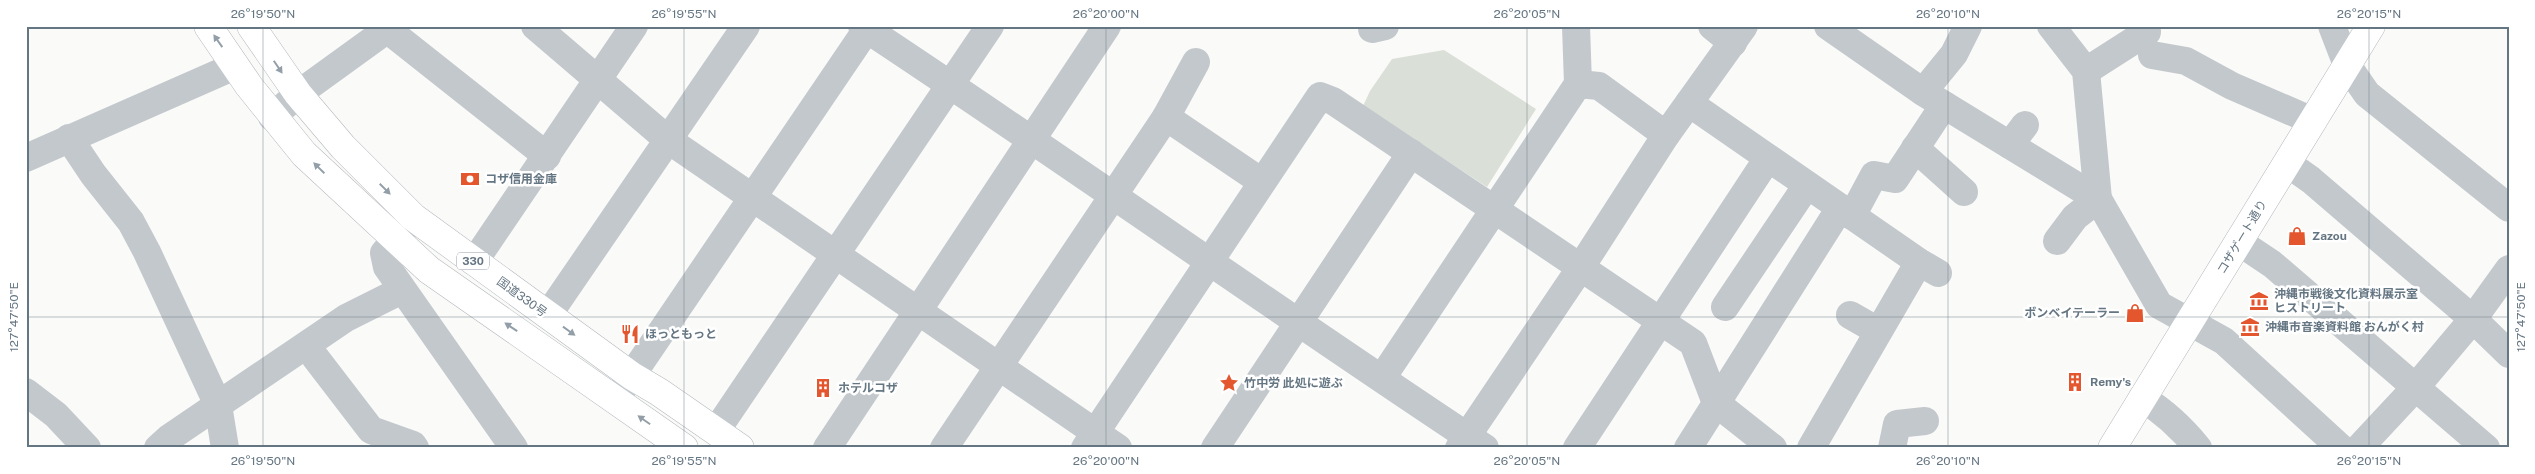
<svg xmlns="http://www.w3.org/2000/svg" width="2535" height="474" viewBox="0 0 2535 474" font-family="'Public Sans','Noto Sans JP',sans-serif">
<rect width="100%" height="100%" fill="#fafaf8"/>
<path fill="#dadfd7" d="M1444,50L1536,109L1487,187L1363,106L1370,91L1392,59Z"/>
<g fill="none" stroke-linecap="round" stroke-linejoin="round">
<g stroke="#b5babe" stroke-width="29">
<path id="major" d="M2112,448L2371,26"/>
</g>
<g stroke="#b4b9bd" stroke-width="29">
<g id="highway">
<path d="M208,26L249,86L304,154L429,270L684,448"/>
<path d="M251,26L298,94L343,147L413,217L632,376L659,392L740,448"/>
</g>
</g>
<g stroke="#c3c8cc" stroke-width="28">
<path d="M535,26L667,139L1118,448"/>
<path d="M862,26C1071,164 1276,310 1485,448"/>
<path d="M1712,26L1733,43"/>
<path d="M1828,26L1923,92L2098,199L2159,305L2224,341L2341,448"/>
<path d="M2051,26L2086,71L2098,199L2075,217L2057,241"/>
<path d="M2332,26L2347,65L2367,94L2509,208"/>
<path d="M1372,29L1385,26"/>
<path d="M388,30L547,156"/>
<path d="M2152,55L2186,61L2232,86L2313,121"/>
<path d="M2086,71L2147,32"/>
<path d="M1578,84L1599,86L1666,135"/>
<path d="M1923,92L1954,54L1968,26"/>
<path d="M1689,103L1919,262L1938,273"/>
<path d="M272,117L298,94L392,26"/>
<path d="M1166,117L1196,62"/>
<path d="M69,138L93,174L131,222L147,252L218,405L225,448"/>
<path d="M2010,145L2025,125"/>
<path d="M1915,148L1964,192"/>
<path d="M26,158L235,66"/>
<path d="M2287,163L2311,180L2473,319L2509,354"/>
<path d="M1852,216L1874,175L1895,179L1944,105"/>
<path d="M411,221L384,253L387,267L514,448"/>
<path d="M2239,242L2272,264L2486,448"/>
<path d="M474,262L634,26"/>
<path d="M1725,307L1807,185"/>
<path d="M548,315L746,26"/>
<path d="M1850,315L1878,331"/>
<path d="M315,357L371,430L413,445L415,448"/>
<path d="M1382,378L1578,84L1576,26"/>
<path d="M26,392L56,415L87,448"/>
<path d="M2142,398C2165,412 2181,427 2198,448"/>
<path d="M615,400L869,26"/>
<path d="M716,431L990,26"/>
<path d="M158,448L169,438L346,318L402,290"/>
<path d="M827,448L1107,26"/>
<path d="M944,448L1166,117L1262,182"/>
<path d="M1085,448L1320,96L1333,101L1693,343L1716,403L1773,448"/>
<path d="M1215,448L1411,153"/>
<path d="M1459,448L1581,267L1666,135L1744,26"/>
<path d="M1577,448L1768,158"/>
<path d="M1688,448L1840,208"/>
<path d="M1811,448L1919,262"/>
<path d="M1892,448L1897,424L1925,421"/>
<path d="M2359,448L2415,388L2473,319L2509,269"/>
</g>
<use href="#major" stroke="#fff" stroke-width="28"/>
<use href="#highway" stroke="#fff" stroke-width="28"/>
</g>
<defs><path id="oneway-solid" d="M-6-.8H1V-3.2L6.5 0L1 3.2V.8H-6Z" transform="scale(1.25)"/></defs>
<g fill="#939fa8">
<use href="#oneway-solid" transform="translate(218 41) rotate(-125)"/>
<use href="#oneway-solid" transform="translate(278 67) rotate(56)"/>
<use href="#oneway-solid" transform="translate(319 168) rotate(-136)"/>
<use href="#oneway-solid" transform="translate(385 189) rotate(45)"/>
<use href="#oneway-solid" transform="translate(511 327) rotate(-146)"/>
<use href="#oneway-solid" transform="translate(569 331) rotate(36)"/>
<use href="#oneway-solid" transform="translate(644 420) rotate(-145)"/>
</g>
<path fill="none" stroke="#657683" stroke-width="1" stroke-opacity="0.45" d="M263,26V448M684,26V448M1106,26V448M1527,26V448M1948,26V448M2369,26V448M26,317H2509"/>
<defs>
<g id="bank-bare" transform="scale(1.5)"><path d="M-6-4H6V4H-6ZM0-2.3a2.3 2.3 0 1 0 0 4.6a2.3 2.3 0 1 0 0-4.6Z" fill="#e4572e" stroke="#fff" stroke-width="2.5" paint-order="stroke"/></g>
<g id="shop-bare" transform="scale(1.5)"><path d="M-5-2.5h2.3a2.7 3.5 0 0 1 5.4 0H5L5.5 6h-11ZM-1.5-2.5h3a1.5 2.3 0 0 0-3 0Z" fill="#e4572e" stroke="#fff" stroke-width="2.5" paint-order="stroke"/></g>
<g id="museum-bare" transform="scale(1.5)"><path d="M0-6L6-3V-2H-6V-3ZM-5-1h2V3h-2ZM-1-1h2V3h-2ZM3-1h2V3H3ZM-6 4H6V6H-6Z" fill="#e4572e" stroke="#fff" stroke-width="2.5" paint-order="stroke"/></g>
<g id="restaurant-bare" transform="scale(1.5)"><path d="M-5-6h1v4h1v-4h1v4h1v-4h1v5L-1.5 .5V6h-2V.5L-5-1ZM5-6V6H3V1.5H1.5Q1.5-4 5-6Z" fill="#e4572e" stroke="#fff" stroke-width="2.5" paint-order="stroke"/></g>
<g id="building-bare" transform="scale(1.5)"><path d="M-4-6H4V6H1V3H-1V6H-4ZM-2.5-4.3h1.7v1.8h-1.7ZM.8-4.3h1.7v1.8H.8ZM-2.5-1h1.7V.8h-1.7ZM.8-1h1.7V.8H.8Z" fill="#e4572e" stroke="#fff" stroke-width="2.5" paint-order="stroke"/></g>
<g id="sight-bare" transform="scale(1.5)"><path d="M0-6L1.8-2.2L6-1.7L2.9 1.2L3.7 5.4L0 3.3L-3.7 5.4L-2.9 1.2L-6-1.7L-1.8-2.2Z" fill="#e4572e" stroke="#fff" stroke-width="2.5" paint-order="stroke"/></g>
</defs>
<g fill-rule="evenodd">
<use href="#bank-bare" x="470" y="179"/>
<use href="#shop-bare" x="2297" y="236"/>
<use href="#museum-bare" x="2259" y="301"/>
<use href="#shop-bare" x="2135" y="313"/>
<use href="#museum-bare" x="2250" y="327"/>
<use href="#restaurant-bare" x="630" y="334"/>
<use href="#building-bare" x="2075" y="382"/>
<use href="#sight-bare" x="1229" y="383"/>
<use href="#building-bare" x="823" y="388"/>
</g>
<g text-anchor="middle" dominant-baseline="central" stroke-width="5" stroke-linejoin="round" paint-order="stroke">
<rect fill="#fff" stroke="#939fa8" stroke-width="1" x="457" y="252.5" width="32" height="17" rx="4"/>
<g font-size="11" font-weight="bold" fill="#657683">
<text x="473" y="261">330</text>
</g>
<g font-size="12" font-weight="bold" fill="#657683" stroke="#fff" text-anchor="start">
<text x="485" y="179">コザ信用金庫</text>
<text x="2312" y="236">Zazou</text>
<text x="2274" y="294">沖縄市戦後文化資料展示室<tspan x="2274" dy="14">ヒストリート</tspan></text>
<text x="2120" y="313" text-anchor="end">ボンベイテーラー</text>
<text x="2265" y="327">沖縄市音楽資料館 おんがく村</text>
<text x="645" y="334">ほっともっと</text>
<text x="2090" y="382">Remy's</text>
<text x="1244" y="383">竹中労 此処に遊ぶ</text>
<text x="838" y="388">ホテルコザ</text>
</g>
<g font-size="12" fill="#657683" stroke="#fff">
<text transform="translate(2242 237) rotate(-59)">コザゲート通り</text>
<text transform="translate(522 297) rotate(36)">国道330号</text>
</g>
</g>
<rect width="2535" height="474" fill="none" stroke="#ffffff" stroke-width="55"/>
<rect x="28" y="28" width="2480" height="418" fill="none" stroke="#657683" stroke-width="2"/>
<g font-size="12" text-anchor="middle" fill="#657683">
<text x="263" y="18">26°19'50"N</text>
<text x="684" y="18">26°19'55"N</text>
<text x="1106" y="18">26°20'00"N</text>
<text x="1527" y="18">26°20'05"N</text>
<text x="1948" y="18">26°20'10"N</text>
<text x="2369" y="18">26°20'15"N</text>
<text transform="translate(2521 317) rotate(-90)" y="4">127°47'50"E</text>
<text transform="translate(14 317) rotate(-90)" y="4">127°47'50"E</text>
<text x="263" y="465">26°19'50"N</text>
<text x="684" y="465">26°19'55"N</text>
<text x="1106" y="465">26°20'00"N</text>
<text x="1527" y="465">26°20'05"N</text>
<text x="1948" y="465">26°20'10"N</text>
<text x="2369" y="465">26°20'15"N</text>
</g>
</svg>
